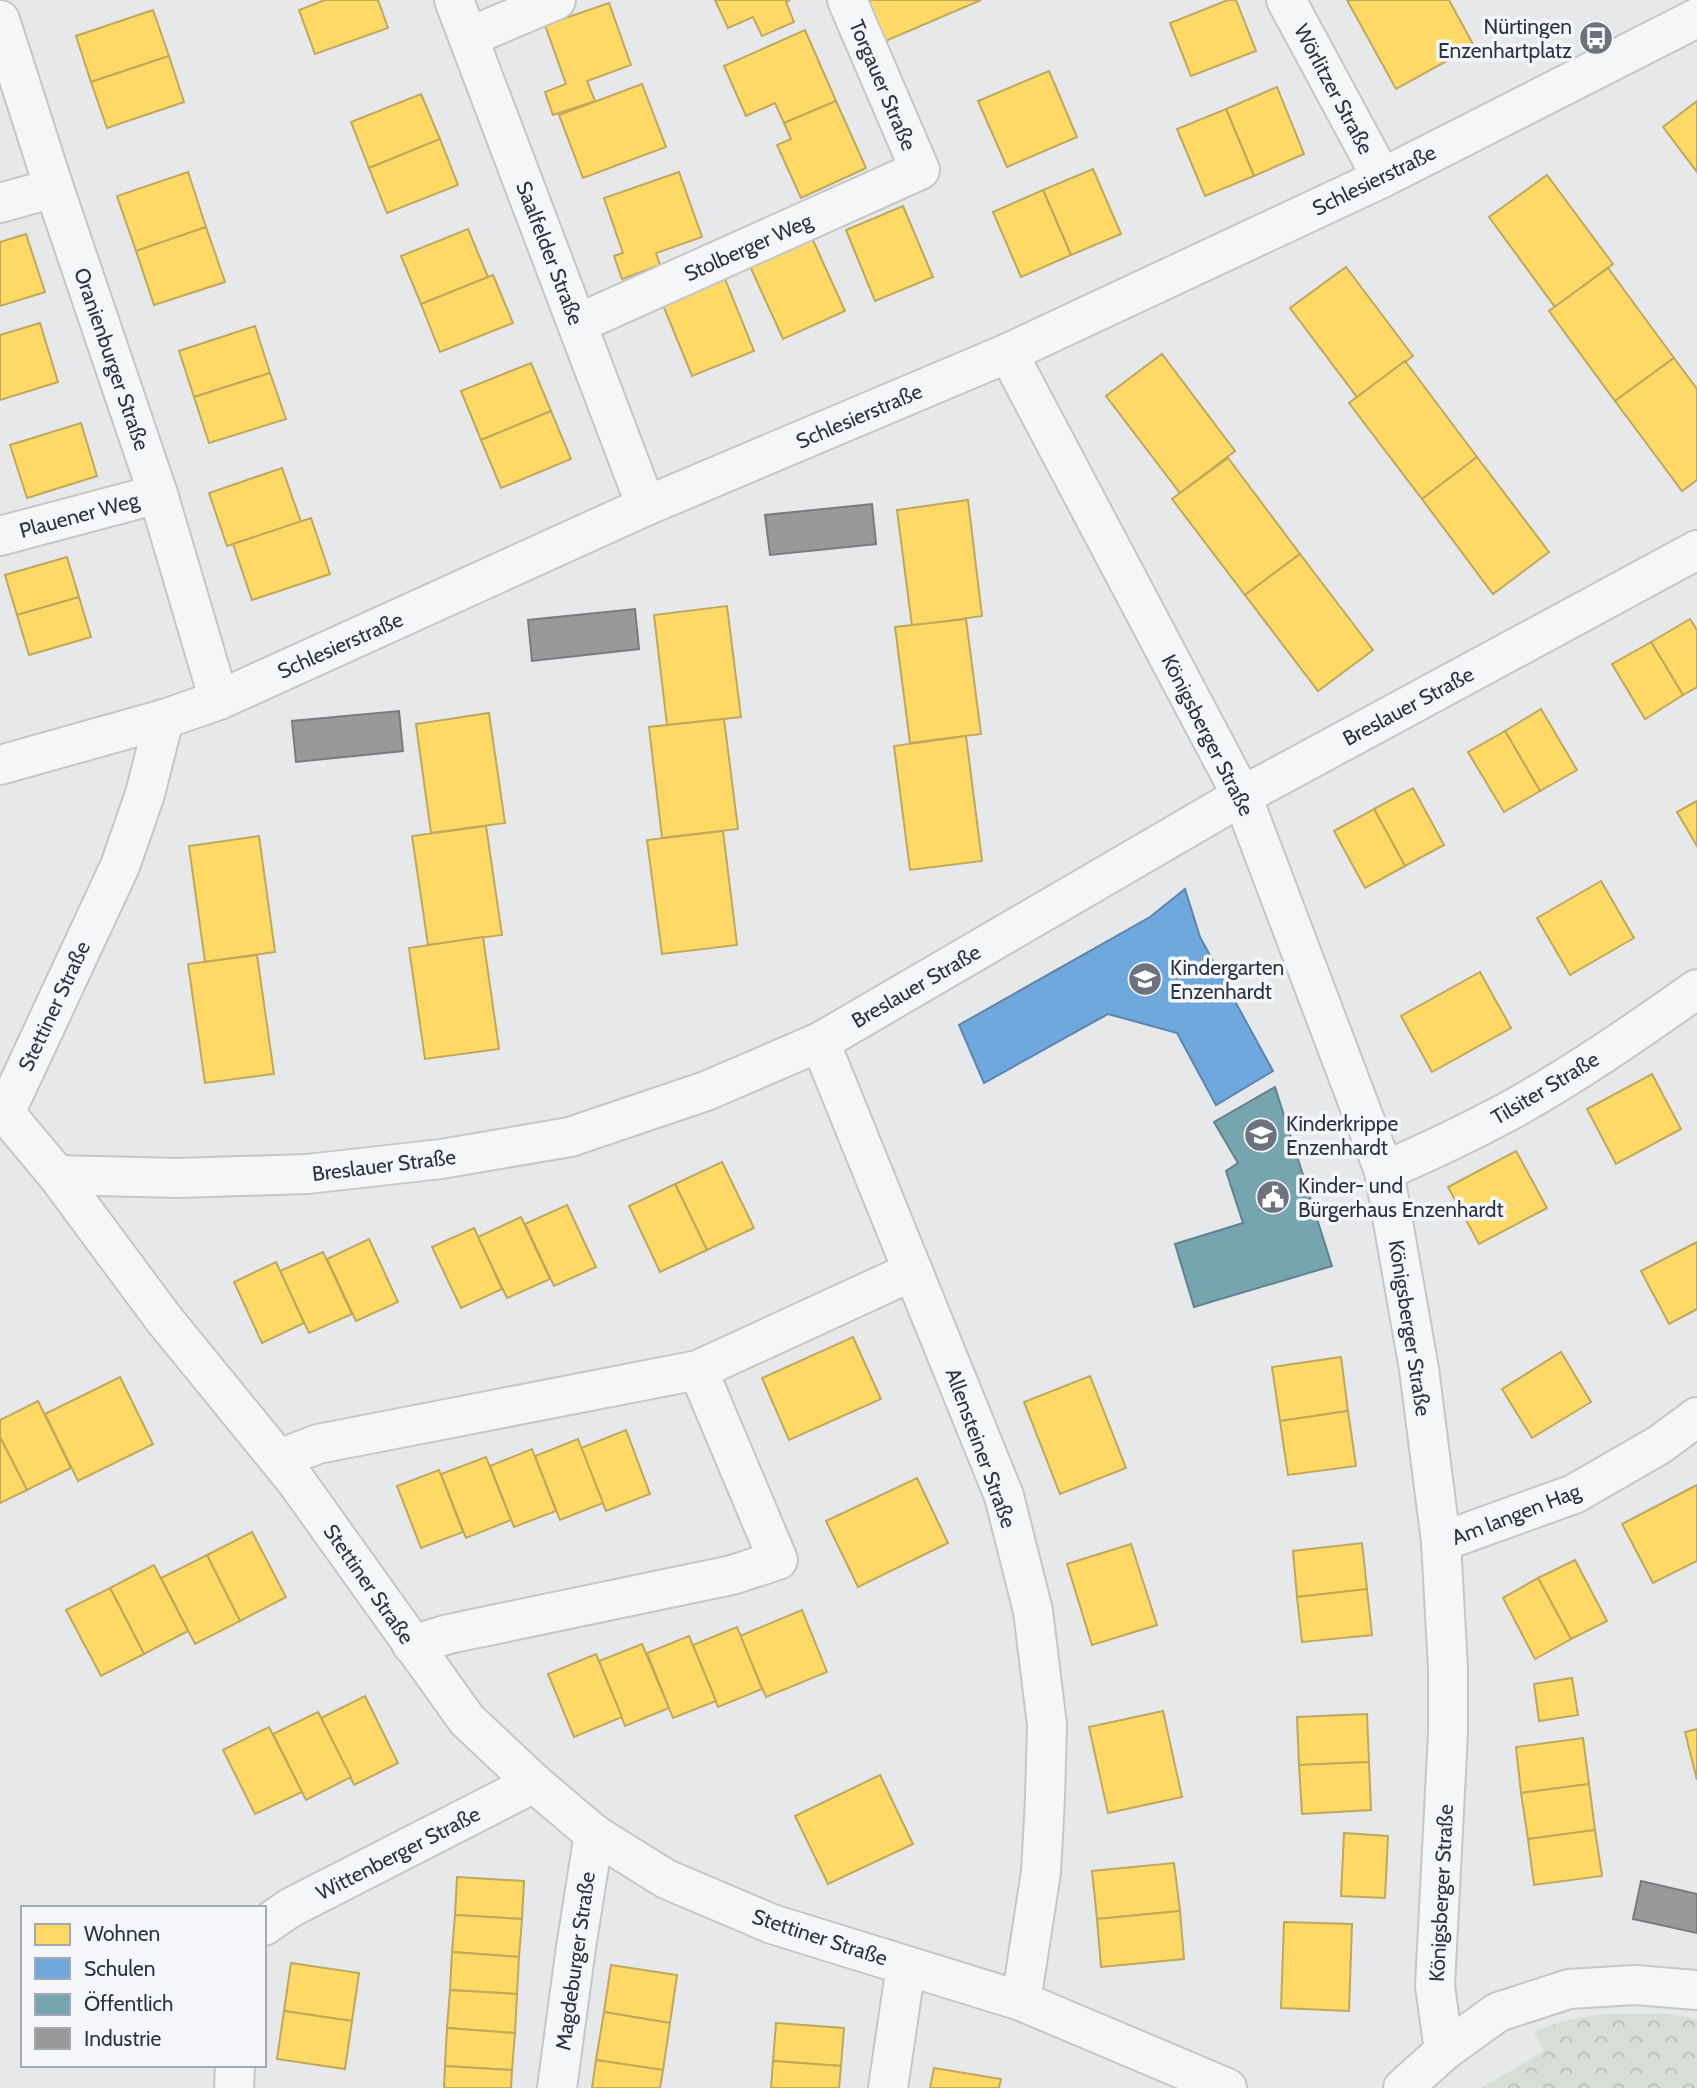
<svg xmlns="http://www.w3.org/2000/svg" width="1697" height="2088" viewBox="0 0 1697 2088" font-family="Cabin,sans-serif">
<defs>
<pattern id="forest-crowns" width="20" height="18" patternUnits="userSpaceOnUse" patternTransform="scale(1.75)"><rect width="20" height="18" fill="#d6ded6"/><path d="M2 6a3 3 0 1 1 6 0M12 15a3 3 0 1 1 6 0" fill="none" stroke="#b8bfb9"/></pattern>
</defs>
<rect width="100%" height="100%" fill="#e6e8ea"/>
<path fill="url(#forest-crowns)" d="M1604,2014H1669L1697,2019V2088H1482L1544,2051L1534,2032L1562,2021Z"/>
<g fill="#ffd966" stroke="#bfa85c" stroke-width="2">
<path d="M325,0H378L388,28L315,54L299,10Z"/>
<path d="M715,0H790L786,2L794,22L762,36L753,17L728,28Z"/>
<path d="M863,0H981L881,43Z"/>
<path d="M1228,0H1236L1256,51L1191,76L1170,23Z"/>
<path d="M1347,0H1449L1474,46L1396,89Z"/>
<path d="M609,3L631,65L587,81L595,101L553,115L545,92L566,84L545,25Z"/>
<path d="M153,10L169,56L91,82L76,36Z"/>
<path d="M805,30L836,101L784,123L775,103L746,116L724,66Z"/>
<path d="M169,56L184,102L107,128L91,82Z"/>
<path d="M1049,71L1077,137L1007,167L978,101Z"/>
<path d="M642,84L666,147L583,178L559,115Z"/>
<path d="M1277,87L1304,154L1254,176L1226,109Z"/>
<path d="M421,94L440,139L369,168L351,122Z"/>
<path d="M836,101L866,168L801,198L777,145L791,139L784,123Z"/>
<path d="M1697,101V172L1663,127Z"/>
<path d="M1226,109L1254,176L1205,196L1177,129Z"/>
<path d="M440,139L458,185L387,213L369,168Z"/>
<path d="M1093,169L1121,234L1071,255L1043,190Z"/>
<path d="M188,172L206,227L136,251L117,196Z"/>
<path d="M679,172L702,237L656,253L660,265L622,279L614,256L623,253L604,198Z"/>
<path d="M1547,175L1613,264L1555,307L1489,217Z"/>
<path d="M1043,190L1071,255L1021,277L993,212Z"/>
<path d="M903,206L933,277L875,301L846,230Z"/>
<path d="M206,227L225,282L154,305L136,251Z"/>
<path d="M468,229L488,277L421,304L401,256Z"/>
<path d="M26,234L45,292L0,306V242Z"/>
<path d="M811,236L845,311L783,339L749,264Z"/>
<path d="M1346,267L1413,356L1357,397L1290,308Z"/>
<path d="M1608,268L1674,358L1615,401L1549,311Z"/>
<path d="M493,275L513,323L440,352L421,304Z"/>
<path d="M725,279L754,351L692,376L663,305Z"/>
<path d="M40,323L58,382L0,400V335Z"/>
<path d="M255,326L270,373L194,397L179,351Z"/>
<path d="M1162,354L1235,451L1180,493L1106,396Z"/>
<path d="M1674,358L1697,389V480L1682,491L1615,401Z"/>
<path d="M1405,361L1477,457L1422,499L1349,403Z"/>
<path d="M531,363L551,411L481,440L461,391Z"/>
<path d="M270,373L286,419L209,443L194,397Z"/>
<path d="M551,411L571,459L501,488L481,440Z"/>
<path d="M81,423L97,476L27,498L10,445Z"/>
<path d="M1477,457L1549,552L1493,594L1422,499Z"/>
<path d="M1228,458L1300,554L1245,595L1172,499Z"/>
<path d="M282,468L301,522L227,546L209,493Z"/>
<path d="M968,500L982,616L912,626L897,510Z"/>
<path d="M311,518L330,574L252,600L233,544Z"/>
<path d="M1300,554L1373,650L1318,691L1245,595Z"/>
<path d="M67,557L79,597L17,615L5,575Z"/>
<path d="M79,597L91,637L29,655L17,615Z"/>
<path d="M727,606L741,717L667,725L654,615Z"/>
<path d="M966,619L981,734L910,743L895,627Z"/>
<path d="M1690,619L1697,630V687L1683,695L1651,642Z"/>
<path d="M1651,642L1683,695L1645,719L1612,664Z"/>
<path d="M1541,709L1577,770L1540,791L1505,731Z"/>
<path d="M489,713L505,823L431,833L416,724Z"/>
<path d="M724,719L738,829L662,838L649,727Z"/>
<path d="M1505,731L1540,791L1504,812L1468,752Z"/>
<path d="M966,736L982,861L910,870L894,746Z"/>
<path d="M1413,788L1444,845L1405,866L1374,809Z"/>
<path d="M1697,801V846L1677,812Z"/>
<path d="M1374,809L1405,866L1365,888L1334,831Z"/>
<path d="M486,826L502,935L428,945L412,836Z"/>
<path d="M723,831L737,945L662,954L647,840Z"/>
<path d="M259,836L275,952L205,962L189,846Z"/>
<path d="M1601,881L1634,938L1570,975L1537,918Z"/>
<path d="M483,937L499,1049L425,1059L409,948Z"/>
<path d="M257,955L274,1074L205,1083L188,964Z"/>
<path d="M1480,972L1511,1028L1432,1072L1401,1016Z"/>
<path d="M1652,1074L1681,1129L1616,1164L1587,1109Z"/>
<path d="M1516,1151L1547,1208L1479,1244L1448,1187Z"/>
<path d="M722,1162L754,1228L707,1250L675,1184Z"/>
<path d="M675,1184L707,1250L660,1272L629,1206Z"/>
<path d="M567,1205L596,1267L554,1286L525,1224Z"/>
<path d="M521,1217L550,1279L507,1298L478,1237Z"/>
<path d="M474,1228L502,1289L461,1308L432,1247Z"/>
<path d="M369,1239L398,1302L356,1321L327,1259Z"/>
<path d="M1697,1242V1309L1669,1324L1641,1271Z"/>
<path d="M323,1252L352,1314L309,1333L280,1271Z"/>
<path d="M276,1262L304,1323L262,1343L234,1282Z"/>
<path d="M853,1337L881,1399L789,1440L762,1378Z"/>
<path d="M1561,1352L1591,1402L1532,1438L1502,1389Z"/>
<path d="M1341,1357L1348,1411L1280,1421L1272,1367Z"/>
<path d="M1090,1376L1126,1468L1060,1494L1024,1402Z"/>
<path d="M120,1377L153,1444L78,1481L45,1414Z"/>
<path d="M38,1401L71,1468L27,1490L0,1437V1420Z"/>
<path d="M1348,1411L1356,1466L1288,1475L1280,1421Z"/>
<path d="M626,1430L650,1494L606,1511L581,1448Z"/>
<path d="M0,1437L27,1490L0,1503Z"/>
<path d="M578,1439L603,1503L560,1520L535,1456Z"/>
<path d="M532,1449L556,1511L514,1527L490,1466Z"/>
<path d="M486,1457L511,1520L466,1538L441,1474Z"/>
<path d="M439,1470L463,1532L421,1548L397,1486Z"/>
<path d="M917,1478L948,1543L858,1587L826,1521Z"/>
<path d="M1697,1485V1561L1653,1583L1622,1524Z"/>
<path d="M252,1532L286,1597L240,1621L207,1555Z"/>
<path d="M1362,1543L1367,1589L1297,1597L1293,1551Z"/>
<path d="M1131,1544L1157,1625L1092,1645L1067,1564Z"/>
<path d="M207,1555L240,1621L195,1644L161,1578Z"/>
<path d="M1575,1560L1607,1621L1571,1639L1538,1578Z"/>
<path d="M154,1565L188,1631L144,1654L110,1588Z"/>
<path d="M1538,1578L1571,1639L1535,1659L1503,1598Z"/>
<path d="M110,1588L144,1654L101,1676L66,1610Z"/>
<path d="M1367,1589L1372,1635L1302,1642L1297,1597Z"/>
<path d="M802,1610L827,1672L766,1697L740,1636Z"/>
<path d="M737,1627L762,1689L718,1707L693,1645Z"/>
<path d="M689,1636L716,1701L673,1718L647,1653Z"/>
<path d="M642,1644L669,1708L625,1726L599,1661Z"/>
<path d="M596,1654L622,1717L574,1737L548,1674Z"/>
<path d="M1572,1678L1578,1715L1539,1721L1534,1684Z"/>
<path d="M365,1696L398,1763L354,1785L321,1718Z"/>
<path d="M1163,1711L1182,1797L1108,1813L1089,1727Z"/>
<path d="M318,1712L351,1777L306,1800L273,1734Z"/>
<path d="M1367,1714L1369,1762L1299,1765L1297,1717Z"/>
<path d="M269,1727L302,1792L255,1814L223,1750Z"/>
<path d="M1697,1729V1780L1685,1732Z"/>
<path d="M1583,1738L1589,1784L1521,1793L1516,1747Z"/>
<path d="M1369,1762L1371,1810L1302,1814L1299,1765Z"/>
<path d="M880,1775L913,1844L828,1884L795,1816Z"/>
<path d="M1589,1784L1595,1830L1528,1839L1521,1793Z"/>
<path d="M1595,1830L1602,1876L1534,1885L1528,1839Z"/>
<path d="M1344,1833L1388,1836L1385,1898L1341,1896Z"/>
<path d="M1174,1863L1180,1911L1097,1919L1092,1871Z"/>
<path d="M457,1877L524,1881L522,1919L455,1915Z"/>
<path d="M1180,1911L1184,1959L1101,1967L1097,1919Z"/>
<path d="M455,1915L522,1919L519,1957L452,1952Z"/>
<path d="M1284,1922L1352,1924L1349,2011L1281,2008Z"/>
<path d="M452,1952L519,1957L517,1994L450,1990Z"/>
<path d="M291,1963L359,1973L352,2021L284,2011Z"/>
<path d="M611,1965L677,1975L670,2023L604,2012Z"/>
<path d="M450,1990L517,1994L515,2033L447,2028Z"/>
<path d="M284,2011L352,2021L345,2069L277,2059Z"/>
<path d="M604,2012L670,2023L663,2070L596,2060Z"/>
<path d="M776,2023L844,2028L841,2066L773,2061Z"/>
<path d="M447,2028L515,2033L512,2070L445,2066Z"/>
<path d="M596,2060L663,2070L660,2088H592Z"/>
<path d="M773,2061L841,2066L839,2088H771Z"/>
<path d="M445,2066L512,2070L511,2088H444Z"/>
<path d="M934,2068L1001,2079L999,2088H930Z"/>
</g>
<path fill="#6fa8dc" stroke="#5b85af" stroke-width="2" d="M1185,889L1200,937L1273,1071L1216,1105L1177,1033L1108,1014L984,1083L959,1025L1150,917Z"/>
<path fill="#76a5af" stroke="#60838f" stroke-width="2" d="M1275,1087L1332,1266L1194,1307L1175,1244L1243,1223L1226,1171L1238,1163L1214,1122Z"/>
<g fill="#999" stroke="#787b80" stroke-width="2">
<path d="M872,504L876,544L770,555L765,515Z"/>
<path d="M635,609L639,649L532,661L528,620Z"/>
<path d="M399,711L403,751L296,762L292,721Z"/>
<path d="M1641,1881L1697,1894V1933L1633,1919Z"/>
</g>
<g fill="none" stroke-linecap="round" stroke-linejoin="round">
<g stroke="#c4c6c8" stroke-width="42">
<g id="minor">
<path d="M454,0L646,506"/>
<path d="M1286,0L1382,178"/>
<path d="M0,20L54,188L158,494L219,700"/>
<path d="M469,37L556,0"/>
<path d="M0,203L54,188"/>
<path d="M577,324L920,170L847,0"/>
<path d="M1008,353L1242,796L1384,1171L1419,1369L1441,1542L1448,1669V1733L1435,1986L1444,2051"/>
<path d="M0,536L158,494"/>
<path d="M164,719L145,794L120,866L5,1113L57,1175L163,1318L296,1481L467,1720L534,1783L594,1834L666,1879L772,1924L1021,2001L1227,2088"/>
<path d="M0,765L164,719L219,700L646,506L1008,353L1382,178L1697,18"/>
<path d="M820,1042L1004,1496L1033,1611L1047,1725L1045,1798L1041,1872L1021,2001"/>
<path d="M1384,1171C1426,1153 1468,1133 1509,1111C1574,1075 1636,1032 1697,989"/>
<path d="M57,1175L178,1178L307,1174L441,1159L570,1137L706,1091L820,1042L1242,796L1697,550"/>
<path d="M279,1459L318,1444L698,1370"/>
<path d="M1441,1542L1574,1494L1659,1445L1697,1417"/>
<path d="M412,1645L449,1634L732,1575L778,1560L698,1370L913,1271"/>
<path d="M264,1926L290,1908L534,1783"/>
<path d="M234,2088L235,2065"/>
<path d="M557,2088L576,1947L594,1834"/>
<path d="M888,2088L906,1966"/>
<path d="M1403,2088L1444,2051L1498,2012L1569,1989L1635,1985L1697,1990"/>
</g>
</g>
<use href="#minor" stroke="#f5f6f7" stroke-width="38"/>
</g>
<defs>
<g id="bus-disc" transform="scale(1.75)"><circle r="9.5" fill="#6c737f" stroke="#f4f6f9"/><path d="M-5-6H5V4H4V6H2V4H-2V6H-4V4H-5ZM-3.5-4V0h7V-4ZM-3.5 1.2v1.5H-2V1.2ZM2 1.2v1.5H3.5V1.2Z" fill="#fff"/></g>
<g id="school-disc" transform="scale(1.75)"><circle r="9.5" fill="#6c737f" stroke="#f4f6f9"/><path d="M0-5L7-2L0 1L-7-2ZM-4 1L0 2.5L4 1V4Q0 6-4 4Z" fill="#fff"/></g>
<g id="civic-disc" transform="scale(1.75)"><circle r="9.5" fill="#6c737f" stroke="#f4f6f9"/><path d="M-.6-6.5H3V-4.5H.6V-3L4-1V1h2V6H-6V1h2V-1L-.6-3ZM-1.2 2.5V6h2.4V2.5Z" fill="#fff"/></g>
</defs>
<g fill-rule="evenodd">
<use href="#bus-disc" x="1596" y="38"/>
<use href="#school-disc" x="1145" y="979"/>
<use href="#school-disc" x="1261" y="1135"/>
<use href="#civic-disc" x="1273" y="1197"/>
</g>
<g text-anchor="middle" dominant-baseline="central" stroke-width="7" stroke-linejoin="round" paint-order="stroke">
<g font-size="21" fill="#2b3445" stroke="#f4f6f9" text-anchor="start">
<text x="1572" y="26" text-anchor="end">Nürtingen<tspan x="1572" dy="24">Enzenhartplatz</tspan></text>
<text x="1170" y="967">Kindergarten<tspan x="1170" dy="24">Enzenhardt</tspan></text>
<text x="1286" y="1123">Kinderkrippe<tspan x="1286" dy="24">Enzenhardt</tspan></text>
<text x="1298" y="1185">Kinder- und<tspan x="1298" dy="24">Bürgerhaus Enzenhardt</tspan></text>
</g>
<g font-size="21" fill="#2b3445" stroke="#f4f6f9">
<text transform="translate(883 85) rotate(67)">Torgauer Straße</text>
<text transform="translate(1334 89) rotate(62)">Wörlitzer Straße</text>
<text transform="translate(1374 180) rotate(-26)">Schlesierstraße</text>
<text transform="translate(748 247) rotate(-24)">Stolberger Weg</text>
<text transform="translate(550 253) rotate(69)">Saalfelder Straße</text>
<text transform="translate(112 359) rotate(71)">Oranienburger Straße</text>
<text transform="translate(859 416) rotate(-23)">Schlesierstraße</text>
<text transform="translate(79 515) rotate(-15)">Plauener Weg</text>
<text transform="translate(340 645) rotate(-24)">Schlesierstraße</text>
<text transform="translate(1408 706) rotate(-28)">Breslauer Straße</text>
<text transform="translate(1208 735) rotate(63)">Königsberger Straße</text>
<text transform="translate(916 986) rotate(-30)">Breslauer Straße</text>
<text transform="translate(54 1006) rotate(-65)">Stettiner Straße</text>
<text transform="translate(1545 1088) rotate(-31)">Tilsiter Straße</text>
<text transform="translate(384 1165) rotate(-7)">Breslauer Straße</text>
<text transform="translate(1410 1328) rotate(81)">Königsberger Straße</text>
<text transform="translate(981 1448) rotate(70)">Allensteiner Straße</text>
<text transform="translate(1516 1514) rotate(-21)">Am langen Hag</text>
<text transform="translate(369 1584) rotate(55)">Stettiner Straße</text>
<text transform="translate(398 1853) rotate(-27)">Wittenberger Straße</text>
<text transform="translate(1441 1893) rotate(-87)">Königsberger Straße</text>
<text transform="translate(820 1937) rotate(18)">Stettiner Straße</text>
<text transform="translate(575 1961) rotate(-82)">Magdeburger Straße</text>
</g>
</g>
<rect x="21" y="1906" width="245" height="161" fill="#f4f6f9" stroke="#a4a8b1" stroke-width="2"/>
<rect x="35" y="1924" width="35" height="21" fill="#ffd966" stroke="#a4a8b1" stroke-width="2"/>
<text x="84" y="1941" font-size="21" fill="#2b3445">Wohnen</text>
<rect x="35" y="1958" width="35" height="21" fill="#6fa8dc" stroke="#a4a8b1" stroke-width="2"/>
<text x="84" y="1976" font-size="21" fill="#2b3445">Schulen</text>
<rect x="35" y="1994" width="35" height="21" fill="#76a5af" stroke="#a4a8b1" stroke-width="2"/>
<text x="84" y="2011" font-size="21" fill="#2b3445">Öffentlich</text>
<rect x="35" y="2028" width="35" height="21" fill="#999999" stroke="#a4a8b1" stroke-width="2"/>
<text x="84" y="2046" font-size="21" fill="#2b3445">Industrie</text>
</svg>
